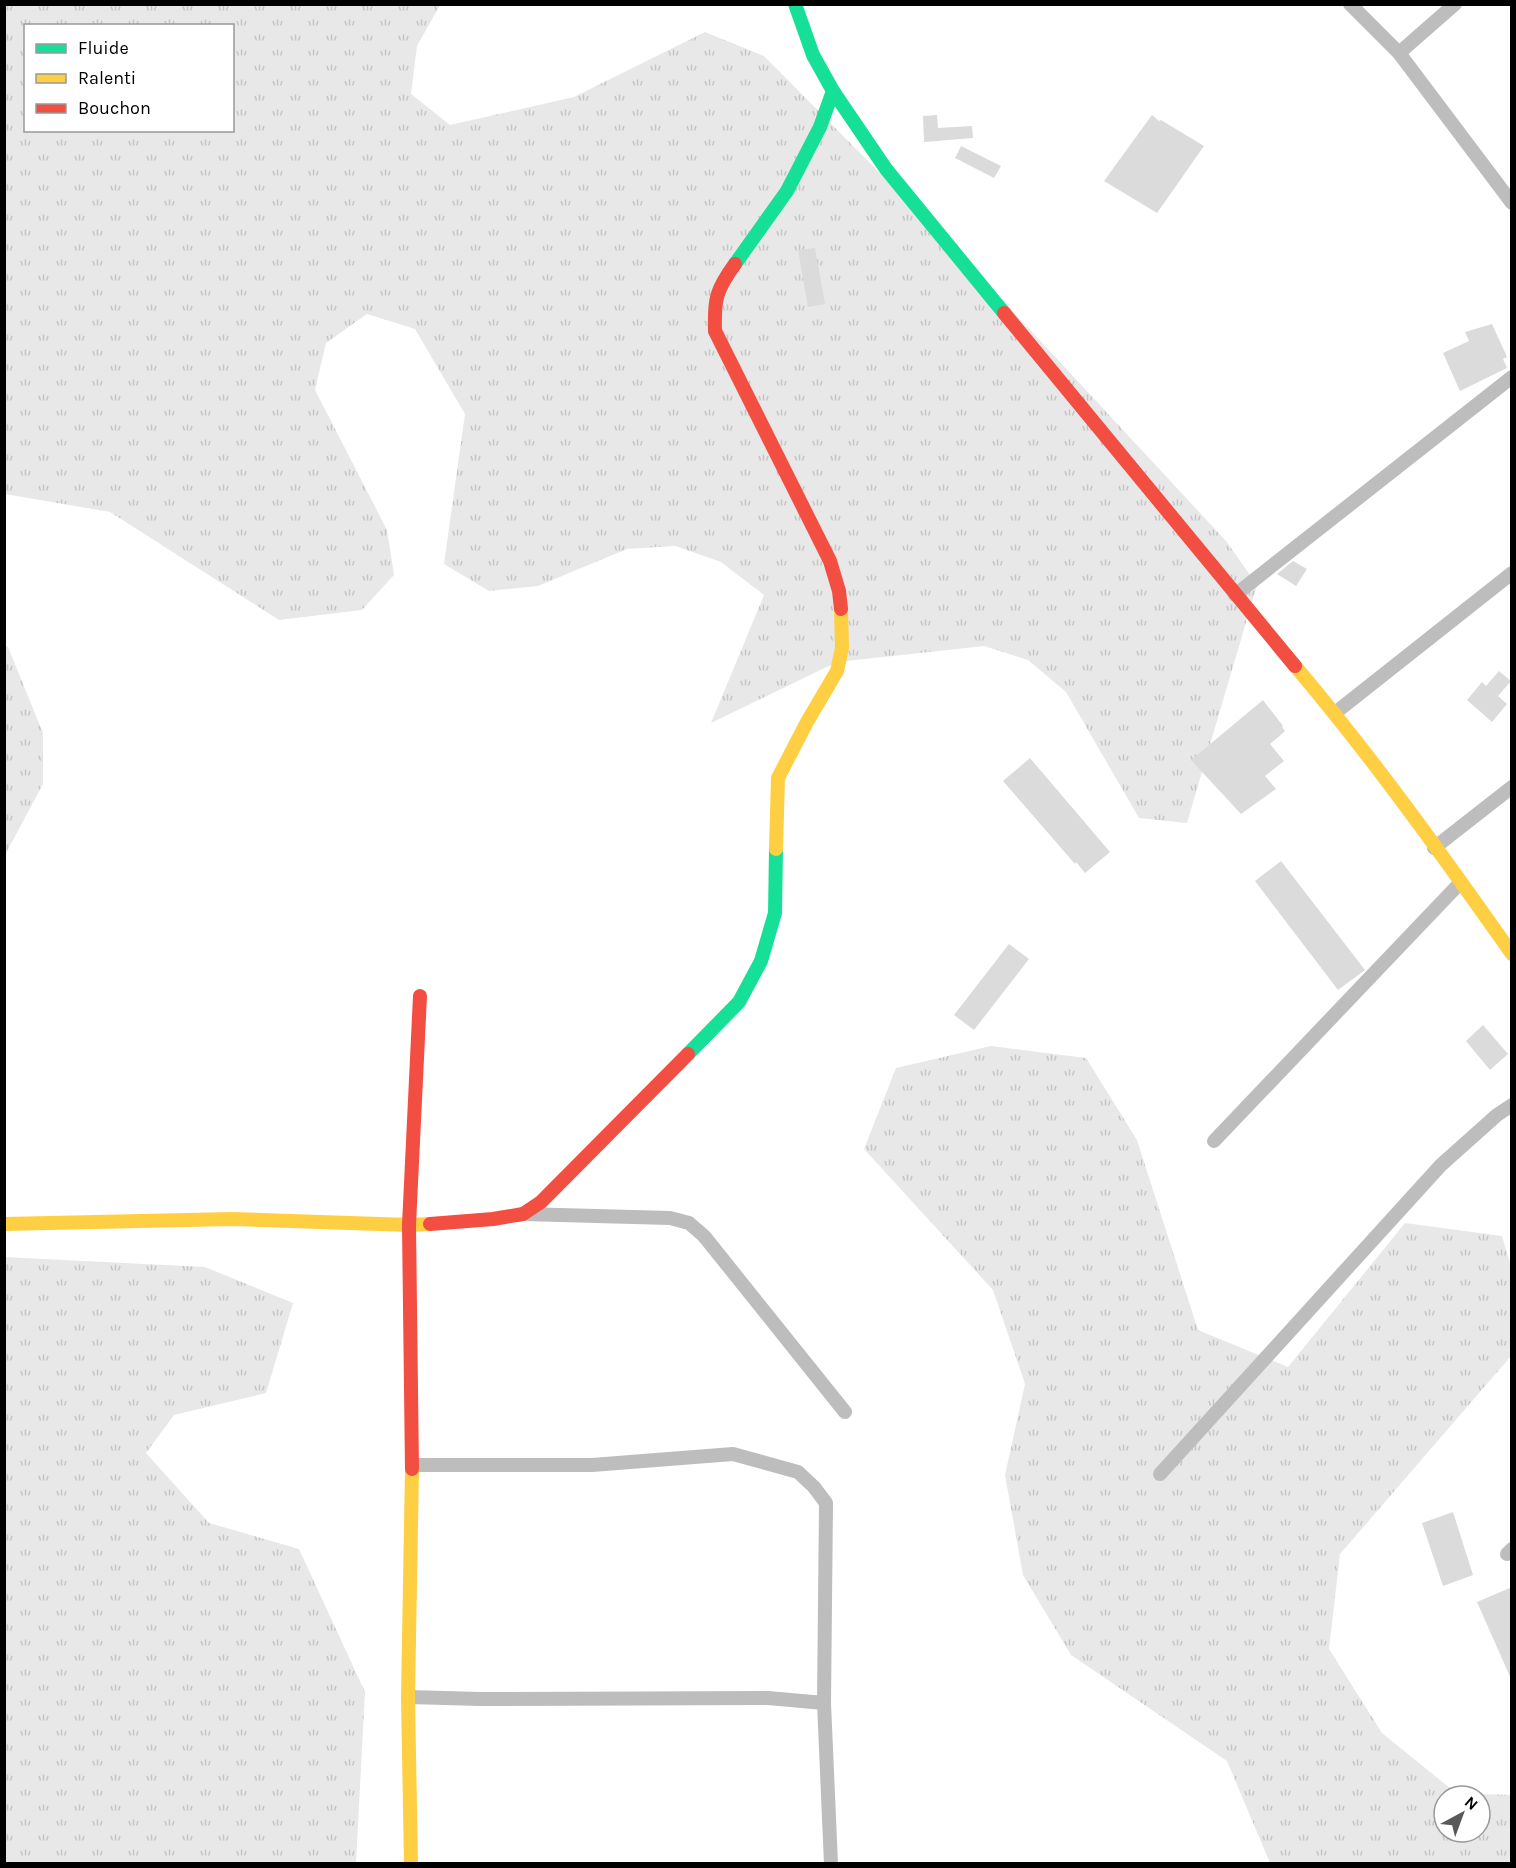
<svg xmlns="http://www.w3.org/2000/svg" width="1516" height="1868" viewBox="0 0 1516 1868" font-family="Karla,sans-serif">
<defs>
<pattern id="grass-tufts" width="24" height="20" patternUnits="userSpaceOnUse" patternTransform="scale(1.5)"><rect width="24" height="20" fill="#e8e8e8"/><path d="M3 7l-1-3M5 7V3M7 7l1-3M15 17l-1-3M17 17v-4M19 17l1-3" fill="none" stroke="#c5c5c5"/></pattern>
</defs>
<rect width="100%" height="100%" fill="#fff"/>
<g fill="url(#grass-tufts)" fill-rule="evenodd">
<path d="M4,5H440L417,46L411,94L450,125L574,97L705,32L764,56L956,250L1226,541L1257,585L1187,823L1139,818L1066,692L1028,660L984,646L837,662L711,723L764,595L721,562L675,546L627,549L538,586L489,591L444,564L465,414L415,329L367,314L326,343L315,390L387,530L394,575L362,610L279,620L110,512L5,494ZM26,26H232V130H26Z"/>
<path d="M5,645L8,647L43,733V784L5,855Z"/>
<path d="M991,1046L1086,1058L1137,1140L1198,1330L1288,1367L1405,1223L1502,1236L1511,1266V1356L1340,1554L1329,1649L1382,1733L1456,1793L1511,1795V1863H1270L1227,1761L1071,1655L1023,1575L1005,1475L1025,1384L993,1290L864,1149L896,1068ZM1444,1796H1480V1832H1444Z"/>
<path d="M4,1257L205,1267L293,1303L266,1393L174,1415L146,1453L209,1523L299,1549L365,1692L356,1863H5Z"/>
</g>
<g fill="#dbdbdb">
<path d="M937,115L938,128L972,126L973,138L924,142L923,116Z"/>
<path d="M1152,115L1159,121L1161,120L1204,146L1157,213L1104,181Z"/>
<path d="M961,146L1001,166L994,178L955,158Z"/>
<path d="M815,248L825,304L808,307L798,250Z"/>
<path d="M1492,324L1507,357L1503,359L1507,368L1460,391L1443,353L1469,341L1465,332Z"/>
<path d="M1293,561L1307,569L1296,586L1277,574Z"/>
<path d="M1499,671L1511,681L1498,696L1507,704L1492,722L1467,700L1482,682L1486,686Z"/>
<path d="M1263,700L1283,726L1282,727L1285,731L1270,744L1284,761L1265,776L1276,789L1241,814L1191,760Z"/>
<path d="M1030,758L1110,852L1085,873L1076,862L1075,864L1003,781Z"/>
<path d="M1281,861L1365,970L1338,990L1255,881Z"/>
<path d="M1009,944L1029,959L974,1030L954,1015Z"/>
<path d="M1483,1025L1508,1054L1490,1070L1466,1041Z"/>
<path d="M1453,1512L1473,1575L1443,1586L1422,1523Z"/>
<path d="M1512,1587V1681L1477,1602Z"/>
</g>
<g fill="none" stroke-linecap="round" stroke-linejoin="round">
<g stroke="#bdbdbd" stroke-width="14">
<path d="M1350,4L1399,53L1512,203"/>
<path d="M1399,53L1455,4"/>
<path d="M1235,595L1512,377"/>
<path d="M1335,713L1512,573"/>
<path d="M1434,848L1512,787"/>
<path d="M1214,1141L1461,882"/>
<path d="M523,1214L670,1218L689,1223L704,1236L845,1412"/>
<path d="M412,1465H592L733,1454L798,1472L814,1487L826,1503L824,1703L831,1864"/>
<path d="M1160,1474L1441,1165L1497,1115L1512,1105"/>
<path d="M1507,1554L1512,1549"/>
<path d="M408,1697L481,1699L768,1698L824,1703"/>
</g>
<g stroke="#16e098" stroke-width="14">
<path d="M795,4L813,55L833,91L886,169L1004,313"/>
<path d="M735,264L787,191L820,127L833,91"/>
<path d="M688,1054L739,1002L761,961L775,913L776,849"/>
</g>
<g stroke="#ffcf43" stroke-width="14">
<path d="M1295,666C1373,758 1443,856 1512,954"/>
<path d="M776,849L778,778L807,722L837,671L842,648L841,609"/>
<path d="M4,1224L232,1219L409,1225L430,1224"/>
<path d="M411,1864L408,1697L412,1469"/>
</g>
<g stroke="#f24e42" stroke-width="14">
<path d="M735,264C716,290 714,299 715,331L830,561L839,591L841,609"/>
<path d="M1004,313L1295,666"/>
<path d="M430,1224L493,1219L523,1214L541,1202L688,1054"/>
<path d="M412,1469L409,1225L420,996"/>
</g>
</g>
<rect width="1516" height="1868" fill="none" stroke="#000000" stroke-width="12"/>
<rect x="24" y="24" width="210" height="108" fill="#ffffff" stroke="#999999" stroke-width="1.5"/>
<rect x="36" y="44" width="30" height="9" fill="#16e098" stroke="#999999" stroke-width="1.5"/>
<text x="78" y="54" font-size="18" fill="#000000">Fluide</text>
<rect x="36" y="74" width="30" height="9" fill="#ffcf43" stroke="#999999" stroke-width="1.5"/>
<text x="78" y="84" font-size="18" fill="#000000">Ralenti</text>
<rect x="36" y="104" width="30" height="9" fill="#f24e42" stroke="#999999" stroke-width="1.5"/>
<text x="78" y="114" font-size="18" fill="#000000">Bouchon</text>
<g transform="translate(1462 1814) rotate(41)"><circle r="28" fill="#ffffff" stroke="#999999" stroke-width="1.5"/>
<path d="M0-4.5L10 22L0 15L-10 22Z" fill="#595959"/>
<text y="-9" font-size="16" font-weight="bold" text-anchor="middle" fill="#000000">N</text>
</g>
</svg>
